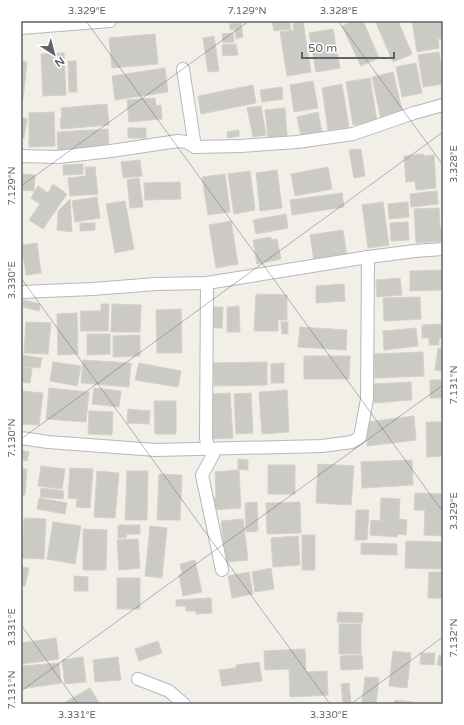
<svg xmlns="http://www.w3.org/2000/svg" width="464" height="725" viewBox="0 0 464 725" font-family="'Varela Round',sans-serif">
<rect width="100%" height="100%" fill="#f1efe8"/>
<g fill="#cccac5" stroke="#d6d1c6">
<path d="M272,21H289L291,29L274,31Z"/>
<path d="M354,21H363L379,58L361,66L342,26Z"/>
<path d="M381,21H398L412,54L393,62L376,23Z"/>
<path d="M412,21H443V39H438L439,48L417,52Z"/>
<path d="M303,22L311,72L287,76L280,32L294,30L293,24Z"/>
<path d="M241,23L243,37L236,39L235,29L230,30V24Z"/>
<path d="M333,29L340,68L316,72L309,33Z"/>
<path d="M233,33L234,42L223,43L222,34Z"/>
<path d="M155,34L158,64L112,68L109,38Z"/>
<path d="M214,36L219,71L208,72L203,38Z"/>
<path d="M236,44L238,55L223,56L222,45Z"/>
<path d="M439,52L443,84L423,87L418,55Z"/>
<path d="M64,53L66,95L43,96L41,54Z"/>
<path d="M21,61L27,62L23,99H21Z"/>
<path d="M68,61H76L77,92H69Z"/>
<path d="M416,63L422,93L402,97L396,67Z"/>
<path d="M165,68L168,92L115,100L112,76Z"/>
<path d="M393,72L403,114L381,119L372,77Z"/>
<path d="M370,78L377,121L353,125L346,82Z"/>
<path d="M313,81L318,108L294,112L290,85Z"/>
<path d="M342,84L349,127L328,130L322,88Z"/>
<path d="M253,85L256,103L201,114L198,96Z"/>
<path d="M282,87L283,99L262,102L260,90Z"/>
<path d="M155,98L156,106L161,105L162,119L129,122L127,100Z"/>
<path d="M107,104L109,125L61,129L60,118H62L61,108Z"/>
<path d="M261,106L266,135L253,137L247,108Z"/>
<path d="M285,108L287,136L268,138L265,110Z"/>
<path d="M54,112L55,146L29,147V113Z"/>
<path d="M318,112L322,132L301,136L297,117Z"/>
<path d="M21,117L27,119L24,138H21Z"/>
<rect x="128" y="128" width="18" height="10"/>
<path d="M108,129L109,149L58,152L57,132Z"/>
<path d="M239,130V136L228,138L227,132Z"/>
<path d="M361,149L365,176L354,178L349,150Z"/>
<path d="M423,154L424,156L434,155L436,188L416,190L415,181L406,182L404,156Z"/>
<path d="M140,160L142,176L123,178L121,162Z"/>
<path d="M83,164V174L63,175V165Z"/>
<path d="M85,167H95L98,194L70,196L68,178L86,176Z"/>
<path d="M328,167L332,189L295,196L291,174Z"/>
<path d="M277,170L282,208L260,211L256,173Z"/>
<path d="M250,171L255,210L234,214L228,174Z"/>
<path d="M23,174L35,175L34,191L22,190Z"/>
<path d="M225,174L230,212L208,215L202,177Z"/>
<path d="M139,178L143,207L130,208L127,180Z"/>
<path d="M180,182L181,199L145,200L144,183Z"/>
<path d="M53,184L67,194L43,229L29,220L40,204L31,198L38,186L48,193Z"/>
<path d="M437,191L438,204L411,207L410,194Z"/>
<path d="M342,193L344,207L292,215L290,200Z"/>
<path d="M97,197L100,218L75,222L72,201Z"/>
<path d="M70,199L72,232L57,230L58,211Z"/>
<path d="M125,201L134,249L115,253L106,204Z"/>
<path d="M383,202L389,245L368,248L362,205Z"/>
<path d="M408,202L409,217L389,219L388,204Z"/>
<path d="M439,208L440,228H443V241L416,243L414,209Z"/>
<path d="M286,214L288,228L256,234L253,220Z"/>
<path d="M231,221L238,264L216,268L209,225Z"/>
<path d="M408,222L409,240L391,241L390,223Z"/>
<path d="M80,223H95V230L80,231Z"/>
<path d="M343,230L347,256L314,261L310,235Z"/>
<path d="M271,237V240L277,239L281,259L257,264L253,240Z"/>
<path d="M37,243L41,273L26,275L22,245Z"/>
<path d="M443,270V290L410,291V271Z"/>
<path d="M400,278L402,295L377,297L376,280Z"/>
<path d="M344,284L345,301L316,303V286Z"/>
<path d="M256,294L287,295V320H278V331H254Z"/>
<path d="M442,295H443V319H441Z"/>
<path d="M420,297L421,319L384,321L383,298Z"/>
<path d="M24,300L40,304L39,311L23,307Z"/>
<path d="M101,304H109L108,331H80L81,311H101Z"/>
<path d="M112,304L141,305L140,332H111Z"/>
<path d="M239,306L240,332H227V307Z"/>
<path d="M210,307H223L222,328H210Z"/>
<path d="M181,309L182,353H157L156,310Z"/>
<path d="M77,313L78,354L58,355L57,314Z"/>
<path d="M26,322L51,323L48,354L24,353Z"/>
<path d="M281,322H288V334H282Z"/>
<path d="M443,324V338H439V345H429V338H422V325Z"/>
<path d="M300,327L347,330L346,350L298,347Z"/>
<path d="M416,328L418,346L384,350L383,331Z"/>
<path d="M87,334H110V354L87,355Z"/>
<path d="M140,335V356L113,357V336Z"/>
<path d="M438,348L443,349V371L435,370Z"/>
<path d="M423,352L424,376L375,378L374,354Z"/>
<path d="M21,355L42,358L40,368L21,366Z"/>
<path d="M304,356H350L349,379H304Z"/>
<path d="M83,360L131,363L129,387L81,383Z"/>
<path d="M53,362L81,366L77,386L50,381Z"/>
<path d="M267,362V385L214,386L213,363Z"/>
<path d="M139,363L181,371L178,387L135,380Z"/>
<path d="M284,363V383H271V364Z"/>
<path d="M21,367L32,368L30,383L21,382Z"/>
<rect x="430" y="380" width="13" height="18"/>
<path d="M411,382L412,400L374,403L373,384Z"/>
<path d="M49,388L89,392L86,422L46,419Z"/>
<path d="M94,388L121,391L119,407L92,404Z"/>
<path d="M287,390L289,432L262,434L259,392Z"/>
<path d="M21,391L43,393L39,425L21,424Z"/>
<path d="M230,393L233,438L212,439L210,394Z"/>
<path d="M251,393L253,433L236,434L234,394Z"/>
<path d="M154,401H176V434H155Z"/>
<path d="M128,409L150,411L149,424L127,423Z"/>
<path d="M89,411L113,412L112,435L88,434Z"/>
<path d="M414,416L416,440L367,446V422Z"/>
<path d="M426,422H443V456L427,457Z"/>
<path d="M21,450L29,452L27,461L21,459Z"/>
<path d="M238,459L248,460V470L238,469Z"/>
<path d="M412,460L413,485L362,488L361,462Z"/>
<path d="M318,464L354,466L351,505L316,503Z"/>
<rect x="268" y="465" width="27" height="29"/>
<path d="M41,466L65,469L62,489L38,486Z"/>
<path d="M70,468L93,469L90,508L76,507L77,499L68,498Z"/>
<path d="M21,469H27L25,495H21Z"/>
<path d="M239,470L241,508L211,510L210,498H216L215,472Z"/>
<path d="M97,471L119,473L115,518L94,517Z"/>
<path d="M127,471H148L147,520H125Z"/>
<path d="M159,474L182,475L180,520H157Z"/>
<path d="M41,488L64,491L63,499L40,497Z"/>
<path d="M415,493L443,494V536L424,535L425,510H414Z"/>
<path d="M39,498L67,503L65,514L37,509Z"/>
<path d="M381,498L400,499L399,519L407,520L406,535L398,534L397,537L370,535L371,520L380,521Z"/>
<path d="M257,502L258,531L246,532L245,503Z"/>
<path d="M300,502L301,533L267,534L266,503Z"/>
<path d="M356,510H369L367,540H355Z"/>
<path d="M24,518L46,519L44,559L22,558Z"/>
<path d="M243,519L248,560L226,562L221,521Z"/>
<path d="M53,522L81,526L75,564L47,559Z"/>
<path d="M118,525H140V534H127L126,538H118Z"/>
<path d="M150,526L167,528L162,578L145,576Z"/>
<path d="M83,529L107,530L106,570H83Z"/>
<rect x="302" y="535" width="13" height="35"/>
<path d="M298,536L300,565L273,567L271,538Z"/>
<path d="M138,539L140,568L119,570L117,540Z"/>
<path d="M406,541L443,542V569L405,568Z"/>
<path d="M361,543L397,544V555L361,554Z"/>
<path d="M195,560L202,592L183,596L179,575L182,574L180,564Z"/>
<path d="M21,567L29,568L25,586L21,585Z"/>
<path d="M271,568L274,589L255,592L252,572Z"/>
<path d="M249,572L253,594L232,598L228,576Z"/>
<path d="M429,572H443V598H428Z"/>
<path d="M74,576L88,577V591H74Z"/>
<rect x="117" y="578" width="23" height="31"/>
<path d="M211,598L212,613L196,614V611H186V606H176V600Z"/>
<path d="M338,612L363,613L362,623L337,622Z"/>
<rect x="339" y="624" width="22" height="30"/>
<path d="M56,638L59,659L21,664V643Z"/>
<path d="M158,641L162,653L139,661L135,649Z"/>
<path d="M305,649L306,672L327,671L328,695L290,697L289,669L265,670L264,651Z"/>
<path d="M393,651L411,653L407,688L389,686Z"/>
<path d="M421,653H435L434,665L420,664Z"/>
<path d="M362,655L363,669L341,670L340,656Z"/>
<path d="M439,655L443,656V666L437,665Z"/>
<path d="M83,657L86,682L65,684L62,660Z"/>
<path d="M118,657L121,680L95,682L93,660Z"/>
<path d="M259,662L262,681L222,686L219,670L236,668V665Z"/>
<path d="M59,663L61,683L21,689V666Z"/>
<path d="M365,677L379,678L376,704H362Z"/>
<path d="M349,683L351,704H343L341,684Z"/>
<path d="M90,688L100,704H62Z"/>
<path d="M395,700L430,704H394Z"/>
</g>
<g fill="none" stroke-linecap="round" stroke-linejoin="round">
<g stroke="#b5b8bc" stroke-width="14">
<g id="street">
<path d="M21,28L110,21"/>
<path d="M183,69L195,147"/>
<path d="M21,156L58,157L111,151L178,141L186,142L195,147L240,146L297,142L353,134L414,113L443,105"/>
<path d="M207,283L206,438L208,448L213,455L202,475L222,570"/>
<path d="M21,292L93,289L156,284L207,283L368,257L415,251L443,249"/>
<path d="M21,438L48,442L156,450L322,446L352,442L360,437L367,399L368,257"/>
<path d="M138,679L169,691L184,704"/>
</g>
</g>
<use href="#street" stroke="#fff" stroke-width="12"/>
</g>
<path fill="none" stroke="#5f6368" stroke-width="1" stroke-opacity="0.45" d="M86,21L443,512M338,21L443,165M21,186L249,21M21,278L330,704M21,439L443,132M21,625L78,704M21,691L443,385M351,704L443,637"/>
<rect width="464" height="725" fill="none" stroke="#ffffff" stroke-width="44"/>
<g transform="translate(54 54) rotate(144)" stroke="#ffffff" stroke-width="3" paint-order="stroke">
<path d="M0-3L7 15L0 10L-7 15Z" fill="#5f6368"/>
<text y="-6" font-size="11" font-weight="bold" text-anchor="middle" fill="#5f6368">N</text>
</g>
<path d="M302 52v6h92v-6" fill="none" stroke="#5f6368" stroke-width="2"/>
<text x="308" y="52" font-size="12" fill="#5f6368" stroke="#ffffff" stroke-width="3" paint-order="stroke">50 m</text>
<rect x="22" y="22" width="420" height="681" fill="none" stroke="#5f6368" stroke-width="1.5"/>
<g font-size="10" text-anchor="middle" fill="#5f6368">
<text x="87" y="14">3.329°E</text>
<text x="247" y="14">7.129°N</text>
<text x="339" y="14">3.328°E</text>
<text transform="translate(453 164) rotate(-90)" y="4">3.328°E</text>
<text transform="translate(11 186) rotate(-90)" y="4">7.129°N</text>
<text transform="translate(11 280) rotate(-90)" y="4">3.330°E</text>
<text transform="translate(453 385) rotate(-90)" y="4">7.131°N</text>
<text transform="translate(11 438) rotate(-90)" y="4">7.130°N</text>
<text transform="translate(453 511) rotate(-90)" y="4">3.329°E</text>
<text transform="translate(11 627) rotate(-90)" y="4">3.331°E</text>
<text transform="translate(453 638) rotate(-90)" y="4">7.132°N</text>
<text transform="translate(11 690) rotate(-90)" y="4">7.131°N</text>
<text x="77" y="718">3.331°E</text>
<text x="329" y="718">3.330°E</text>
</g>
</svg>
